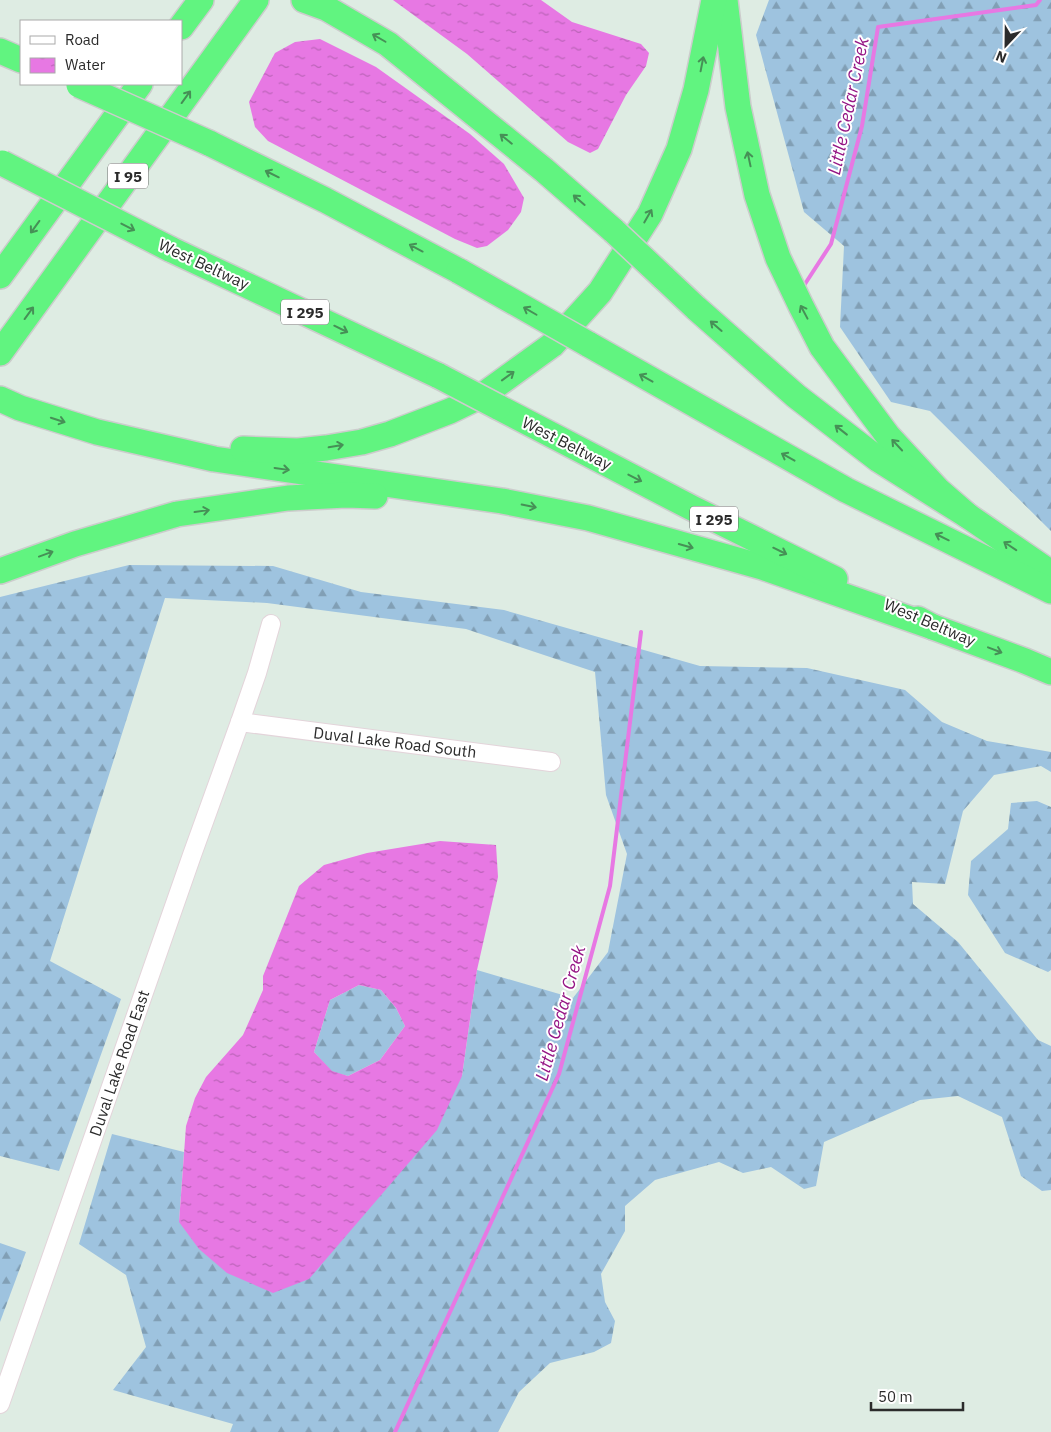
<svg xmlns="http://www.w3.org/2000/svg" width="1051" height="1432" viewBox="0 0 1051 1432" font-family="'IBM Plex Sans',sans-serif">
<defs>
<pattern id="forest-firs" width="22" height="20" patternUnits="userSpaceOnUse" patternTransform="scale(1.25)"><rect width="22" height="20" fill="#9ec3df"/><path d="M5 1l3.5 6h-7zM16 11l3.5 6h-7z" fill="#819fb5"/></pattern>
<pattern id="water-ripples" width="26" height="14" patternUnits="userSpaceOnUse" patternTransform="scale(1.25)"><rect width="26" height="14" fill="#e778e3"/><path d="M2 4q2-2 4 0t4 0M15 11q2-2 4 0t4 0" fill="none" stroke="#bb63b8"/></pattern>
</defs>
<rect width="100%" height="100%" fill="#deece3"/>
<g fill="url(#forest-firs)">
<path d="M769,0H1051V531L930,411L891,402L840,327L844,246L804,212L756,35Z"/>
<path d="M129,565L273,566L361,592L504,610L700,666L807,668L905,690L942,722L987,741L1051,752V772L1041,766L994,775L963,811L945,884L912,882L913,904L958,942L1038,1040L1051,1046V1190L1042,1191L1021,1176L1002,1117L958,1096L920,1100L824,1142L816,1186L804,1189L771,1167L743,1173L719,1162L655,1180L625,1206V1231L601,1274L605,1302L615,1321L611,1343L594,1352L550,1363L519,1392L498,1432H230L233,1424L113,1390L146,1347L126,1275L79,1244L112,1134L184,1152L179,1222L462,1076L477,970L573,998L608,952L627,854L606,795L595,672L466,629L267,603L165,598L50,961L121,999L59,1171L0,1156V597Z"/>
<path d="M1037,801L1051,807V970L1048,972L1005,953L968,895L971,861L1008,829L1011,803Z"/>
<path d="M359,985L381,990L396,1008L405,1026L380,1060L348,1076L332,1072L314,1052L330,1000Z"/>
<path d="M0,1243L26,1252L0,1322Z"/>
</g>
<g fill="url(#water-ripples)" fill-rule="evenodd">
<path d="M393,0H541L572,22L641,44L649,53L646,66L626,95L598,149L590,153L568,142L467,54Z"/>
<path d="M320,39L376,67L470,134L504,164L524,198L521,212L508,230L487,246L477,248L455,239L268,141L255,127L249,102L275,53L295,42Z"/>
<path d="M440,841L496,845L498,877L477,970L462,1076L437,1130L309,1279L273,1293L227,1273L199,1249L179,1222L186,1126L195,1098L206,1077L243,1035L263,990V976L299,886L324,865L367,853ZM359,985L381,990L396,1008L405,1026L380,1060L348,1076L332,1071L314,1052L330,1000Z"/>
</g>
<g fill="none" stroke-linecap="round" stroke-linejoin="round">
<g stroke="#e778e3" stroke-width="4">
<path d="M803,287L831,244L862,126L878,27L1036,5L1040,0"/>
<path d="M395,1432L559,1074L610,886L641,632"/>
</g>
<g stroke="#e3d4da" stroke-width="20">
<g id="minor">
<path d="M240,722L551,762"/>
<path d="M0,1404L192,855L240,722L257,673L271,624"/>
</g>
</g>
<g stroke="#ccc" stroke-width="28">
<g id="highway">
<path d="M304,0L326,8L388,44L544,170L614,231"/>
<path d="M725,0L738,107L757,195L778,258L801,306L822,347L888,436L938,490L968,516"/>
<path d="M181,27L201,0"/>
<path d="M0,51L21,60"/>
<path d="M209,143L325,200L459,271"/>
<path d="M170,249L439,376"/>
<path d="M0,276L140,84"/>
<path d="M663,277L696,308L796,396L879,460L968,516L1051,573"/>
<path d="M588,344L846,490L1051,591"/>
<path d="M0,353L256,0"/>
<path d="M0,399L20,408L97,432L214,459L502,501L588,518L762,567L933,627"/>
<path d="M498,407L692,508L835,579"/>
<path d="M243,449L298,451L326,448L362,442L390,434L450,411L483,395L552,345L600,292L650,214L679,149L696,90L714,0"/>
<path d="M0,571L75,544L177,514L288,498L346,495L375,496"/>
<path d="M918,619L933,627L1025,661L1051,672"/>
</g>
</g>
<use href="#minor" stroke="#fff" stroke-width="18"/>
<use href="#highway" stroke="#61f480" stroke-width="25"/>
<g stroke="#ccc" stroke-width="28" stroke-linecap="butt">
<g id="highway-bridge">
<path d="M79,85L209,143"/>
<path d="M2,163L170,249"/>
<path d="M614,231L663,277"/>
<path d="M459,271L588,344"/>
<path d="M439,376L498,407"/>
</g>
</g>
<use href="#highway-bridge" stroke="#61f480" stroke-width="25"/>
</g>
<defs><path id="oneway-shaft" d="M-6 0H5M1.5-3L5.5 0L1.5 3" fill="none" stroke-width="1.6" stroke-linecap="round" stroke-linejoin="round" transform="scale(1.25)"/></defs>
<g stroke="#469056">
<use href="#oneway-shaft" transform="translate(379 38) rotate(-150)"/>
<use href="#oneway-shaft" transform="translate(702 64) rotate(-79)"/>
<use href="#oneway-shaft" transform="translate(186 97) rotate(-54)"/>
<use href="#oneway-shaft" transform="translate(506 139) rotate(-141)"/>
<use href="#oneway-shaft" transform="translate(749 159) rotate(-102)"/>
<use href="#oneway-shaft" transform="translate(272 174) rotate(-154)"/>
<use href="#oneway-shaft" transform="translate(579 200) rotate(-139)"/>
<use href="#oneway-shaft" transform="translate(648 216) rotate(-60)"/>
<use href="#oneway-shaft" transform="translate(35 227) rotate(126)"/>
<use href="#oneway-shaft" transform="translate(128 227) rotate(27)"/>
<use href="#oneway-shaft" transform="translate(416 248) rotate(-152)"/>
<use href="#oneway-shaft" transform="translate(530 311) rotate(-150)"/>
<use href="#oneway-shaft" transform="translate(804 312) rotate(-118)"/>
<use href="#oneway-shaft" transform="translate(29 313) rotate(-54)"/>
<use href="#oneway-shaft" transform="translate(716 326) rotate(-139)"/>
<use href="#oneway-shaft" transform="translate(341 329) rotate(26)"/>
<use href="#oneway-shaft" transform="translate(508 376) rotate(-36)"/>
<use href="#oneway-shaft" transform="translate(646 378) rotate(-151)"/>
<use href="#oneway-shaft" transform="translate(58 420) rotate(18)"/>
<use href="#oneway-shaft" transform="translate(841 430) rotate(-142)"/>
<use href="#oneway-shaft" transform="translate(897 445) rotate(-133)"/>
<use href="#oneway-shaft" transform="translate(336 446) rotate(-10)"/>
<use href="#oneway-shaft" transform="translate(788 457) rotate(-151)"/>
<use href="#oneway-shaft" transform="translate(282 469) rotate(8)"/>
<use href="#oneway-shaft" transform="translate(635 478) rotate(27)"/>
<use href="#oneway-shaft" transform="translate(529 506) rotate(11)"/>
<use href="#oneway-shaft" transform="translate(202 511) rotate(-8)"/>
<use href="#oneway-shaft" transform="translate(942 537) rotate(-154)"/>
<use href="#oneway-shaft" transform="translate(686 546) rotate(16)"/>
<use href="#oneway-shaft" transform="translate(1010 546) rotate(-146)"/>
<use href="#oneway-shaft" transform="translate(780 551) rotate(26)"/>
<use href="#oneway-shaft" transform="translate(46 554) rotate(-20)"/>
<use href="#oneway-shaft" transform="translate(995 650) rotate(21)"/>
</g>
<g text-anchor="middle" dominant-baseline="central" stroke-width="4" stroke-linejoin="round" paint-order="stroke">
<g fill="#fff" stroke="#6b6b6b" stroke-width="1">
<rect x="108" y="163.5" width="40" height="25" rx="4"/>
<rect x="281" y="299.5" width="48" height="25" rx="4"/>
<rect x="690" y="506.5" width="48" height="25" rx="4"/>
</g>
<g font-size="15" font-weight="bold" fill="#2b2b2b">
<text x="128" y="176">I 95</text>
<text x="305" y="312">I 295</text>
<text x="714" y="519">I 295</text>
</g>
<g font-size="16" fill="#2b2b2b" stroke="#fff">
<text transform="translate(204 264) rotate(25)">West Beltway</text>
<text transform="translate(567 443) rotate(27)">West Beltway</text>
<text transform="translate(930 622) rotate(23)">West Beltway</text>
<text transform="translate(395 742) rotate(7)">Duval Lake Road South</text>
<text transform="translate(119 1063) rotate(-71)">Duval Lake Road East</text>
</g>
<g font-size="18" font-style="italic" fill="#951685" stroke="#fff">
<text transform="translate(848 106) rotate(-78)">Little Cedar Creek</text>
<text transform="translate(560 1013) rotate(-74)">Little Cedar Creek</text>
</g>
</g>
<rect x="20" y="20" width="162" height="65" fill="#ffffff" stroke="#aaaaaa"/>
<rect x="30" y="36" width="25" height="8" fill="#ffffff" stroke="#aaaaaa"/>
<text x="65" y="45" font-size="15" fill="#2b2b2b">Road</text>
<rect x="30" y="58" width="25" height="15" fill="url(#water-ripples)" stroke="#aaaaaa"/>
<text x="65" y="70" font-size="15" fill="#2b2b2b">Water</text>
<g transform="translate(1006 45) rotate(202)" stroke="#ffffff" stroke-width="4" paint-order="stroke">
<path d="M0-4L9 19L0 12L-9 19Z" fill="#2b2b2b"/>
<text y="-8" font-size="14" font-weight="bold" text-anchor="middle" fill="#2b2b2b">N</text>
</g>
<path d="M871 1402v8h92v-8" fill="none" stroke="#2b2b2b" stroke-width="2.5"/>
<text x="878" y="1402" font-size="15" fill="#2b2b2b" stroke="#ffffff" stroke-width="4" paint-order="stroke">50 m</text>
</svg>
